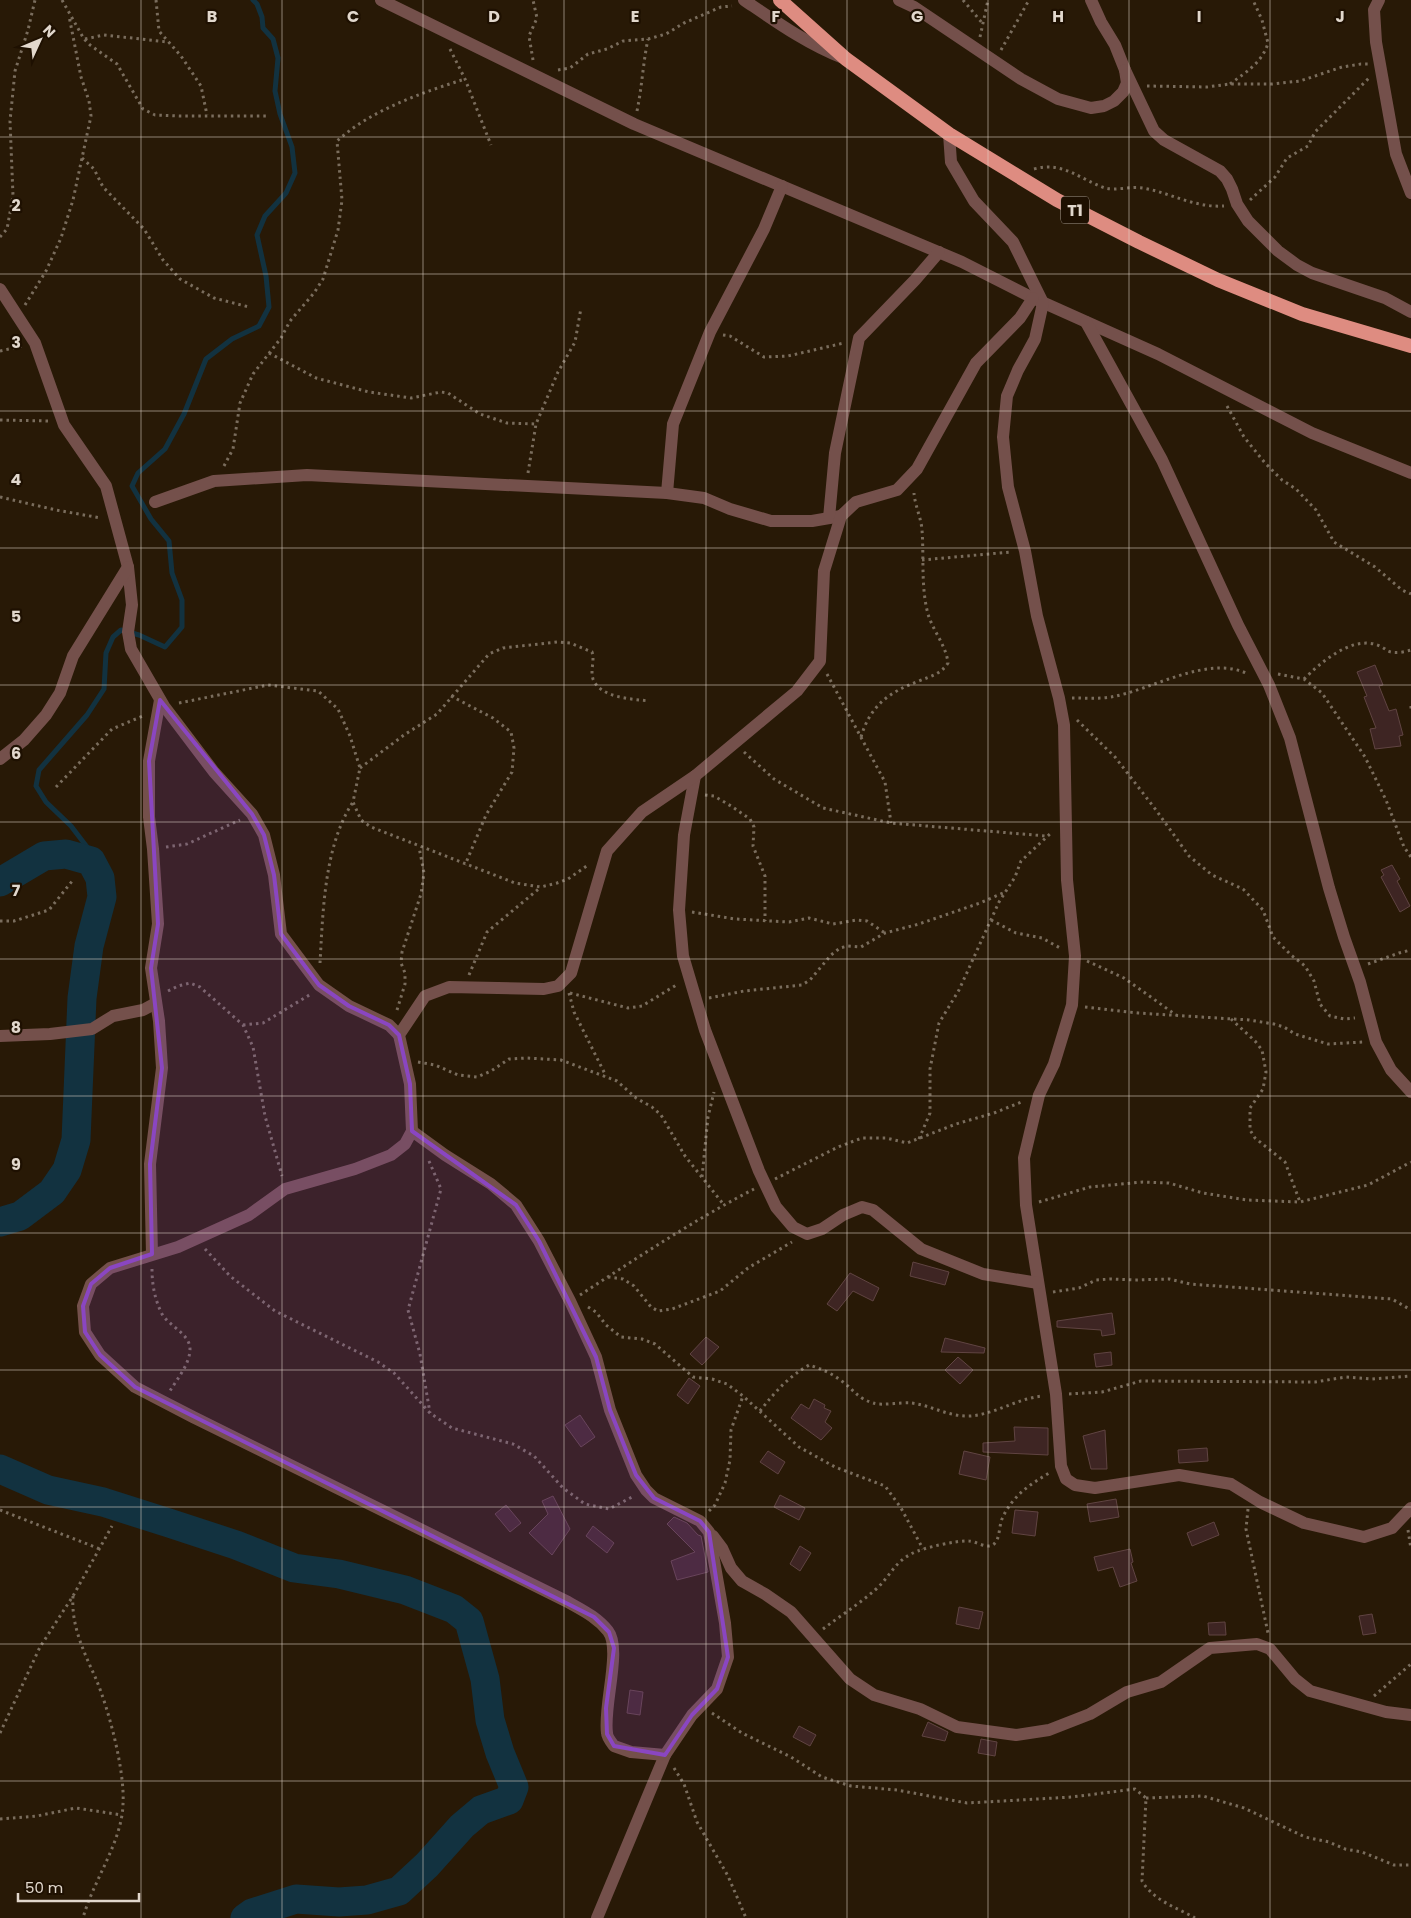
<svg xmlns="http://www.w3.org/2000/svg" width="1411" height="1918" viewBox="0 0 1411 1918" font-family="Poppins,sans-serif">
<rect width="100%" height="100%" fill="#281906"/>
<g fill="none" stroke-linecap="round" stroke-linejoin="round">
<path stroke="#123240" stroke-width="5" d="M91,861L87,847L71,826L46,802L36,786L39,770L87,715L104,689L106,653L113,637L121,630L139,635L165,647L182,627V600L172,573L169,541L151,519L132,486L138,473L165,449L184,414L206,359L232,339L259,326L269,307L266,276L257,235L265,216L286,193L295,173L292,147L280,114L275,91L278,58L273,39L263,28L262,17L257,4L253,0"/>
<g stroke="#123240" stroke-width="29">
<path d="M0,882L44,856L66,854L91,861L100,878L102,897L89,946L82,998L76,1140L67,1170L52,1192L20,1216L0,1222"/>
<path d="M0,1469L48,1490L103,1502L169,1523L236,1545L294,1568L339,1574L405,1590L454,1609L469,1621L485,1679L490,1720L500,1753L514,1787L509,1800L481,1810L462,1826L427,1865L399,1891L367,1900L339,1902L296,1899L252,1913L245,1918"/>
</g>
</g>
<g fill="#3e2523" stroke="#604442">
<path d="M1375,665L1383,685L1379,686L1389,711L1396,709L1403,735L1399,736L1401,746L1375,749L1370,729L1376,728L1364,697L1367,696L1357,672Z"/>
<path d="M1392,865L1400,879L1397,881L1410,906L1400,912L1381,877L1384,875L1381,870Z"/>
<path d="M913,1262L949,1272L945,1285L910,1276Z"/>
<path d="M850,1273L879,1288L873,1301L853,1291L837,1311L827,1304Z"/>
<path d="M1112,1313L1115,1334L1102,1336L1101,1330L1057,1327V1321Z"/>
<path d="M706,1337L719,1347L702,1365L690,1354Z"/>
<path d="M945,1338L985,1348L984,1353L941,1352Z"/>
<path d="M1111,1352L1112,1365L1096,1367L1094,1354Z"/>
<path d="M958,1357L973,1370L960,1384L945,1370Z"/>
<path d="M689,1378L700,1386L688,1404L677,1395Z"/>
<path d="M814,1399L825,1405L824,1408L831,1411L825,1422L832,1428L821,1440L791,1418L801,1404L809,1409Z"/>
<path d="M580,1415L595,1437L581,1447L565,1425Z"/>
<path d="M1014,1427L1048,1428V1455L983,1452V1443L1015,1441Z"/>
<path d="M1105,1430L1107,1469H1091L1083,1436Z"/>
<path d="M1207,1448L1208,1461L1179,1463L1178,1450Z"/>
<path d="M768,1451L785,1462L778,1474L760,1462Z"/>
<path d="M964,1451L990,1457L986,1480L959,1474Z"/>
<path d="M780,1495L805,1508L799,1520L774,1507Z"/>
<path d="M553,1496L570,1529L552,1555L529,1533L548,1514L542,1501Z"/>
<path d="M1116,1499L1119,1517L1090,1522L1087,1504Z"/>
<path d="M506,1505L521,1523L510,1532L495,1514Z"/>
<path d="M1015,1510L1038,1512L1035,1536L1012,1533Z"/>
<path d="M674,1517L687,1523L698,1535L701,1536L708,1572L677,1580L671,1561L695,1552L667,1524Z"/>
<path d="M1214,1522L1219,1535L1192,1546L1187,1533Z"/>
<path d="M593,1526L614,1543L607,1553L586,1536Z"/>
<path d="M800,1546L811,1553L800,1571L790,1564Z"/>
<path d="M1130,1549L1133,1562L1131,1563L1137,1581L1120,1587L1113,1567L1098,1571L1094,1557Z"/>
<path d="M959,1607L983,1612L979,1629L956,1624Z"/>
<path d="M1372,1614L1376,1633L1363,1635L1359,1616Z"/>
<path d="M1225,1622L1226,1635H1209L1208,1623Z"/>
<path d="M630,1690L643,1692L640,1715L627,1713Z"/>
<path d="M928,1722L948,1732L945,1741L922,1736Z"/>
<path d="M799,1726L816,1735L810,1746L793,1737Z"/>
<path d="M981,1739L997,1742L995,1756L978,1753Z"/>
</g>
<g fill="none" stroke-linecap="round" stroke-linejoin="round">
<g stroke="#7a6d5d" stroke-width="3" stroke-dasharray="2.5 4" stroke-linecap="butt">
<path d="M62,0L84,39L90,45L117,64L143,109L155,115L181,116H267"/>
<path d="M156,0L159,31L181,56L201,86L207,115"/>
<path d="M963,0L983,24"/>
<path d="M980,37L988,0"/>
<path d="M85,39L104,35L168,42"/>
<path d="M450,49L465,79L491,145"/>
<path d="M1001,50L1029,0"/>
<path d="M533,60L529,36L537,18L533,0"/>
<path d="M558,70L570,68L588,54L607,49L623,41L648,39L666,34L684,23L721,7L732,6"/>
<path d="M1230,84C1246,72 1262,63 1268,43L1262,20L1253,0"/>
<path d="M1147,86L1207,87L1230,84H1272L1300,81L1342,67L1361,64H1368"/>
<path d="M637,111C642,87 643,63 648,39"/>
<path d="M82,158L94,169L103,187L144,229L163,260L180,279L214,298L249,307"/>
<path d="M1034,169C1063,161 1079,179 1105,188C1115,191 1131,186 1143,188C1171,193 1195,208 1224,206"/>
<path d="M1250,200L1275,177L1287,158L1308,146L1315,132L1369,78"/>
<path d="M0,237L7,229L13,196L10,121L15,71L28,30L35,0"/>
<path d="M25,305L46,271L61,238L73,200L91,116L89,101L81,77L69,16"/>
<path d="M723,335L730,336L764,357L788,356L844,343"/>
<path d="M0,351L23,346"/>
<path d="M269,353L316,378L369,392L411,398L441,392L448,393L480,414L507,423L536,424"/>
<path d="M1227,406L1244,437L1265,463L1282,480L1296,489L1316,510L1334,542L1375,567L1402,590L1411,594"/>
<path d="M0,420L49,421"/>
<path d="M224,466L233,449L240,403L253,374L281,338L290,321L314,293L323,279L338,230L342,200L337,141C371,110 421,93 465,79"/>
<path d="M528,473L536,424L558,372L575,342L581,308"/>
<path d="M0,497L56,510L101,518"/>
<path d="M922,560L1011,552"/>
<path d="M827,674L885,782L891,823"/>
<path d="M1278,674L1304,679L1322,693L1365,757L1386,800L1404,847L1411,857"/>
<path d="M1304,679C1320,663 1349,638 1374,644C1379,645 1384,648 1388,651C1395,654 1404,652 1411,650"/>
<path d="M451,696L493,718L511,732L514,748L512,772L486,815L465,865"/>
<path d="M1072,698C1085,698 1099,699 1111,697C1152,690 1208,654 1248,674"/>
<path d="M179,703L268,685L318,691L338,709L350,736L360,768L353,802L361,820L371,827L515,883L541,887L557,883L568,879L588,865"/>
<path d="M1411,706V712"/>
<path d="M1077,720L1115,757L1156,810L1189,856L1212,875L1243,889L1263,910L1273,937L1291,955L1305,966L1314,981L1320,1004L1330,1016L1344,1019L1355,1018"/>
<path d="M861,737C870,706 889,692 919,681C931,676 941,674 948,663C946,644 931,629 927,610C921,584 924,556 922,530C921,517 915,506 914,493"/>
<path d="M744,752L774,779L823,808L891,823L1046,836"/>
<path d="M360,768L404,735L437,714L489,654L503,648L557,642L570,643L592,652C595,661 590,670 593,679C600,698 632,699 649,701"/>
<path d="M56,787L112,729L143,716"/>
<path d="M705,795L714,796L731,806L750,819L754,827L753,846L765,876V921"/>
<path d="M166,847L187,844L240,820"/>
<path d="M692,912L735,919L789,922L809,918L833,924L857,920L867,921L885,933"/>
<path d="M991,920L1016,933L1042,938L1062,949"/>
<path d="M0,921H14L49,910L73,880"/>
<path d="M1087,961L1124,978L1176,1015"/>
<path d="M320,963C323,912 324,846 353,802"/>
<path d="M1368,964L1399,953L1411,950"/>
<path d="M469,975L487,932L541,887"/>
<path d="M168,991L178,986L190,983L200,987L243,1025L253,1047L265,1116L282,1176"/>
<path d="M569,993L574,1012L606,1076"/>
<path d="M570,993L628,1008L642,1006L678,984"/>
<path d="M709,998L744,991L802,985L810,980L831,955L840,948L848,946L861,947L885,933L919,924L980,903L1003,893"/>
<path d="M1085,1007L1138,1013L1249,1020L1274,1024L1284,1027L1295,1034L1328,1044L1364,1042"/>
<path d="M397,1010L405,984V973L401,963L402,952L421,894L424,873L419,847"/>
<path d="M1231,1019L1255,1041L1262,1050L1266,1072L1263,1089L1250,1108V1130L1255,1138L1285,1162L1300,1202"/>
<path d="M243,1025L263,1023L311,994"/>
<path d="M418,1062L435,1065L458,1075L477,1077L491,1071L509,1059L526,1058L561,1060L617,1081L636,1098L652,1107L661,1115L685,1156L724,1205"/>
<path d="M919,1139L930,1113V1069L939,1023L959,990L999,902L1015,877L1021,861L1052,832"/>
<path d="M429,1161L441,1189L408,1310L420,1354L430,1413"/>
<path d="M702,1177L708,1117L714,1092"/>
<path d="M775,1179L838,1147L862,1138H886L907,1143L956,1124L994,1113L1024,1101"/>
<path d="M1039,1202L1090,1187L1143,1182L1169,1183L1203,1193L1247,1200L1300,1202L1368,1185L1411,1162"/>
<path d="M205,1249L230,1276L275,1311L378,1362L394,1373L430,1413L452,1428L513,1444L534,1456L563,1488L585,1504L609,1509L634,1496"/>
<path d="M152,1269C152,1285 155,1300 162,1314C169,1326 190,1334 190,1349C190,1364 177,1379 170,1391"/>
<path d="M608,1277L623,1279L634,1286L651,1307L658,1311L672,1309L720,1291L748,1268L792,1242"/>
<path d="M1053,1292L1079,1288L1096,1280L1111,1279L1135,1280L1169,1279L1190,1284L1392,1299L1411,1310"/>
<path d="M580,1295C637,1258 694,1220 754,1189"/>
<path d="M588,1307L596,1312L606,1325L621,1337L642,1339L655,1344L693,1377L712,1379L727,1384L743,1396L799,1447L835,1467L885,1486L901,1508L923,1549"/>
<path d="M1069,1394L1102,1392L1141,1381L1315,1382L1346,1377L1372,1379L1411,1376"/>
<path d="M760,1411C774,1393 788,1377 809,1365C820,1368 833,1374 843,1382C855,1391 857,1398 873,1403C882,1406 900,1402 911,1403C931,1405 948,1417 970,1416C996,1414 1018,1398 1043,1396"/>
<path d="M1248,1509L1246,1529L1268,1633"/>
<path d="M0,1510L100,1549"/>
<path d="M709,1511L715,1505L725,1483L730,1460L731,1430L743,1396"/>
<path d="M1408,1530L1411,1549"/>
<path d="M73,1596C71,1626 84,1652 96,1679C109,1710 125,1771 123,1804C122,1842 93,1881 83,1918"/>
<path d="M823,1629C840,1616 859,1604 875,1590C890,1577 894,1562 913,1553C922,1548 958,1540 969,1541C976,1541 987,1550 994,1544C1000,1539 999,1526 1002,1519C1012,1496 1030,1484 1051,1472"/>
<path d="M1374,1696L1411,1664"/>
<path d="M712,1713L742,1733L791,1757L822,1777L851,1786L897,1790L967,1803L1072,1797L1135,1789L1146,1798L1142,1881C1154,1901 1176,1907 1195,1918"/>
<path d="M0,1733L40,1647L73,1596L112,1526"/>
<path d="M674,1768L684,1784L697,1822L728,1876L746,1918"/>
<path d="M1146,1798L1203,1796L1244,1808L1305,1837L1329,1842L1345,1849L1362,1852L1394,1865H1411"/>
<path d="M0,1819L37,1816L76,1808L122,1815"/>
</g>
<g stroke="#74504b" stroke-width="12">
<path d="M381,0L634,124L962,262L1033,298L1158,354L1312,433L1411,473"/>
<path d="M744,0C775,21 807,44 843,58"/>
<path d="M899,0L914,7L1021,79L1058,99L1091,108L1104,106L1114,101L1123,92L1127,83L1125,70L1115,45L1101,22L1091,0"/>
<path d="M1379,0L1374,10L1376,42L1396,154L1411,193"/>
<path d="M1125,70L1154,131L1164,140L1220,171L1227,179L1232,189L1237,204L1248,221L1278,251L1297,265L1312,273L1385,298L1411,312"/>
<path d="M949,134L951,162L974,201L1013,242L1043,303L1035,339L1018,370L1007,396L1003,437L1008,487L1025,551L1037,616L1059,698L1064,725L1067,880L1075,956L1072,1005L1054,1064L1039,1095L1024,1158L1026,1205L1056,1394L1061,1466L1066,1479L1075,1485L1095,1488L1179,1475L1231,1484L1260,1502L1304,1523L1364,1537L1392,1528L1411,1508"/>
<path d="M0,289L35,343L64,425L106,486L128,567L132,605L128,632L131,649L164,706L214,772L252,814L264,835L274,875L281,934L319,985L349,1006L389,1025L399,1035"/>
<path d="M1086,322L1162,460L1238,625L1269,685L1290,738L1329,888L1344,937L1360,982L1376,1042L1391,1070L1411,1092"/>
<path d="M667,493L673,424L710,332L764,229L782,186"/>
<path d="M155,502L214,481L307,475L667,493L704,498L730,509L771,521H812L841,516"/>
<path d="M829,518L835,453L859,338L915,280L939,252"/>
<path d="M0,759L24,740L46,715L60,693L73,656L128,567"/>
<path d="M695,776L684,835L679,910L683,956L705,1030L759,1171L776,1207L793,1227L807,1234L822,1229L843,1215L862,1207L873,1210L921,1249L983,1274L1038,1283"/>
<path d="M0,1036L50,1034L92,1029L113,1016L143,1010L156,1003"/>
<path d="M412,1131L445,1155L491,1184L516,1205L539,1241L570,1301L596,1357L610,1410L636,1475L646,1490L654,1498L700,1521L709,1532L725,1623L728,1657L717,1689L692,1715L665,1755L597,1918"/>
<path d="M152,1254L150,1164L162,1068L159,1021L151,968L158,924L153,849L149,817V761L160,700"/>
<path d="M713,1536L722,1548L731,1568L742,1581L765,1594L791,1612L850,1679L874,1695L920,1709L957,1727L1016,1735L1049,1730L1090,1714L1127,1692L1161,1682L1210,1648L1257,1644L1270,1649L1295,1679L1310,1691L1386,1712L1411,1715"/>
<path d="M665,1755L631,1752L614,1746C611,1742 607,1737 607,1733C603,1706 622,1649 608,1631C597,1617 582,1610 568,1602L193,1417L135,1387L100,1355L85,1332L83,1306L91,1284L110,1268L178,1247L249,1215L285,1189L355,1169L391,1155L405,1144L412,1131L410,1084L399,1035L425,996L449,987L544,989L558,986L571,973L607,851L642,812L695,776L797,691L820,661L824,571L841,516L856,502L897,490L917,469L976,363L1020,318L1033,298"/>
</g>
<path stroke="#de8c81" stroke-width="14" d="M780,0L846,59L949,134L1057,200L1139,242L1218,280L1302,314L1411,346"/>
</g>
<path fill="#8a46c1" fill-opacity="0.2" stroke="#8a46c1" stroke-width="4" stroke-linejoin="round" d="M160,700L252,814L264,835L274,875L281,934L319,985L349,1006L389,1025L399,1035L410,1084L412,1131L516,1205L539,1241L596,1357L610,1410L636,1475L654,1498L700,1521L709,1532L728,1657L717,1689L692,1715L665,1755L614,1746L607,1734L606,1708L614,1648L609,1632L594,1617L135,1387L100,1355L85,1332L83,1306L91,1284L110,1268L152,1254L150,1164L162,1068L151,968L158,924L149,761Z"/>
<path fill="none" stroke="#e2d8cd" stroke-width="1" stroke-opacity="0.55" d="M141,0V1918M282,0V1918M423,0V1918M564,0V1918M706,0V1918M847,0V1918M988,0V1918M1129,0V1918M1270,0V1918M0,137H1411M0,274H1411M0,411H1411M0,548H1411M0,685H1411M0,822H1411M0,959H1411M0,1096H1411M0,1233H1411M0,1370H1411M0,1507H1411M0,1644H1411M0,1781H1411"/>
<g text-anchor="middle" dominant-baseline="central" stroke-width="4.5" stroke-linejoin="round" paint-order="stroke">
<rect fill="#1e1001" stroke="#a79c90" stroke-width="1" x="1061" y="196.5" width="28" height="27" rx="4"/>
<g font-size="16" font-weight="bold" fill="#e2d8cd">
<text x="1075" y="210">T1</text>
</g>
</g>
<g font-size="16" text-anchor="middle" font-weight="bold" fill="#e2d8cd" stroke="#1e1001" stroke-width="4.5" stroke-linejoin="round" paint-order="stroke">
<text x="212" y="22">B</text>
<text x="353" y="22">C</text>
<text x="494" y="22">D</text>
<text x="635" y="22">E</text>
<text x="776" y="22">F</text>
<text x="917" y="22">G</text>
<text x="1058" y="22">H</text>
<text x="1199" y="22">I</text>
<text x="1340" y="22">J</text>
<text x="16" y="211">2</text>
<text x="16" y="348">3</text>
<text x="16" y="485">4</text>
<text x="16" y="622">5</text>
<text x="16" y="759">6</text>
<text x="16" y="896">7</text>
<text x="16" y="1033">8</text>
<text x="16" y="1170">9</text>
</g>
<g transform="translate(40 40) rotate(46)" stroke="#1e1001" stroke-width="4" paint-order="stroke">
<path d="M0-4L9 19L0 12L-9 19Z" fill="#e2d8cd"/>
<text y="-8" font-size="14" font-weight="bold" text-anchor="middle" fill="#e2d8cd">N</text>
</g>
<path d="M18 1893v8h121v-8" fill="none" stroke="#e2d8cd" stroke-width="2.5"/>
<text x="25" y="1893" font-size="15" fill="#e2d8cd" stroke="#1e1001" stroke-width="4" paint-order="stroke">50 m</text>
</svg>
